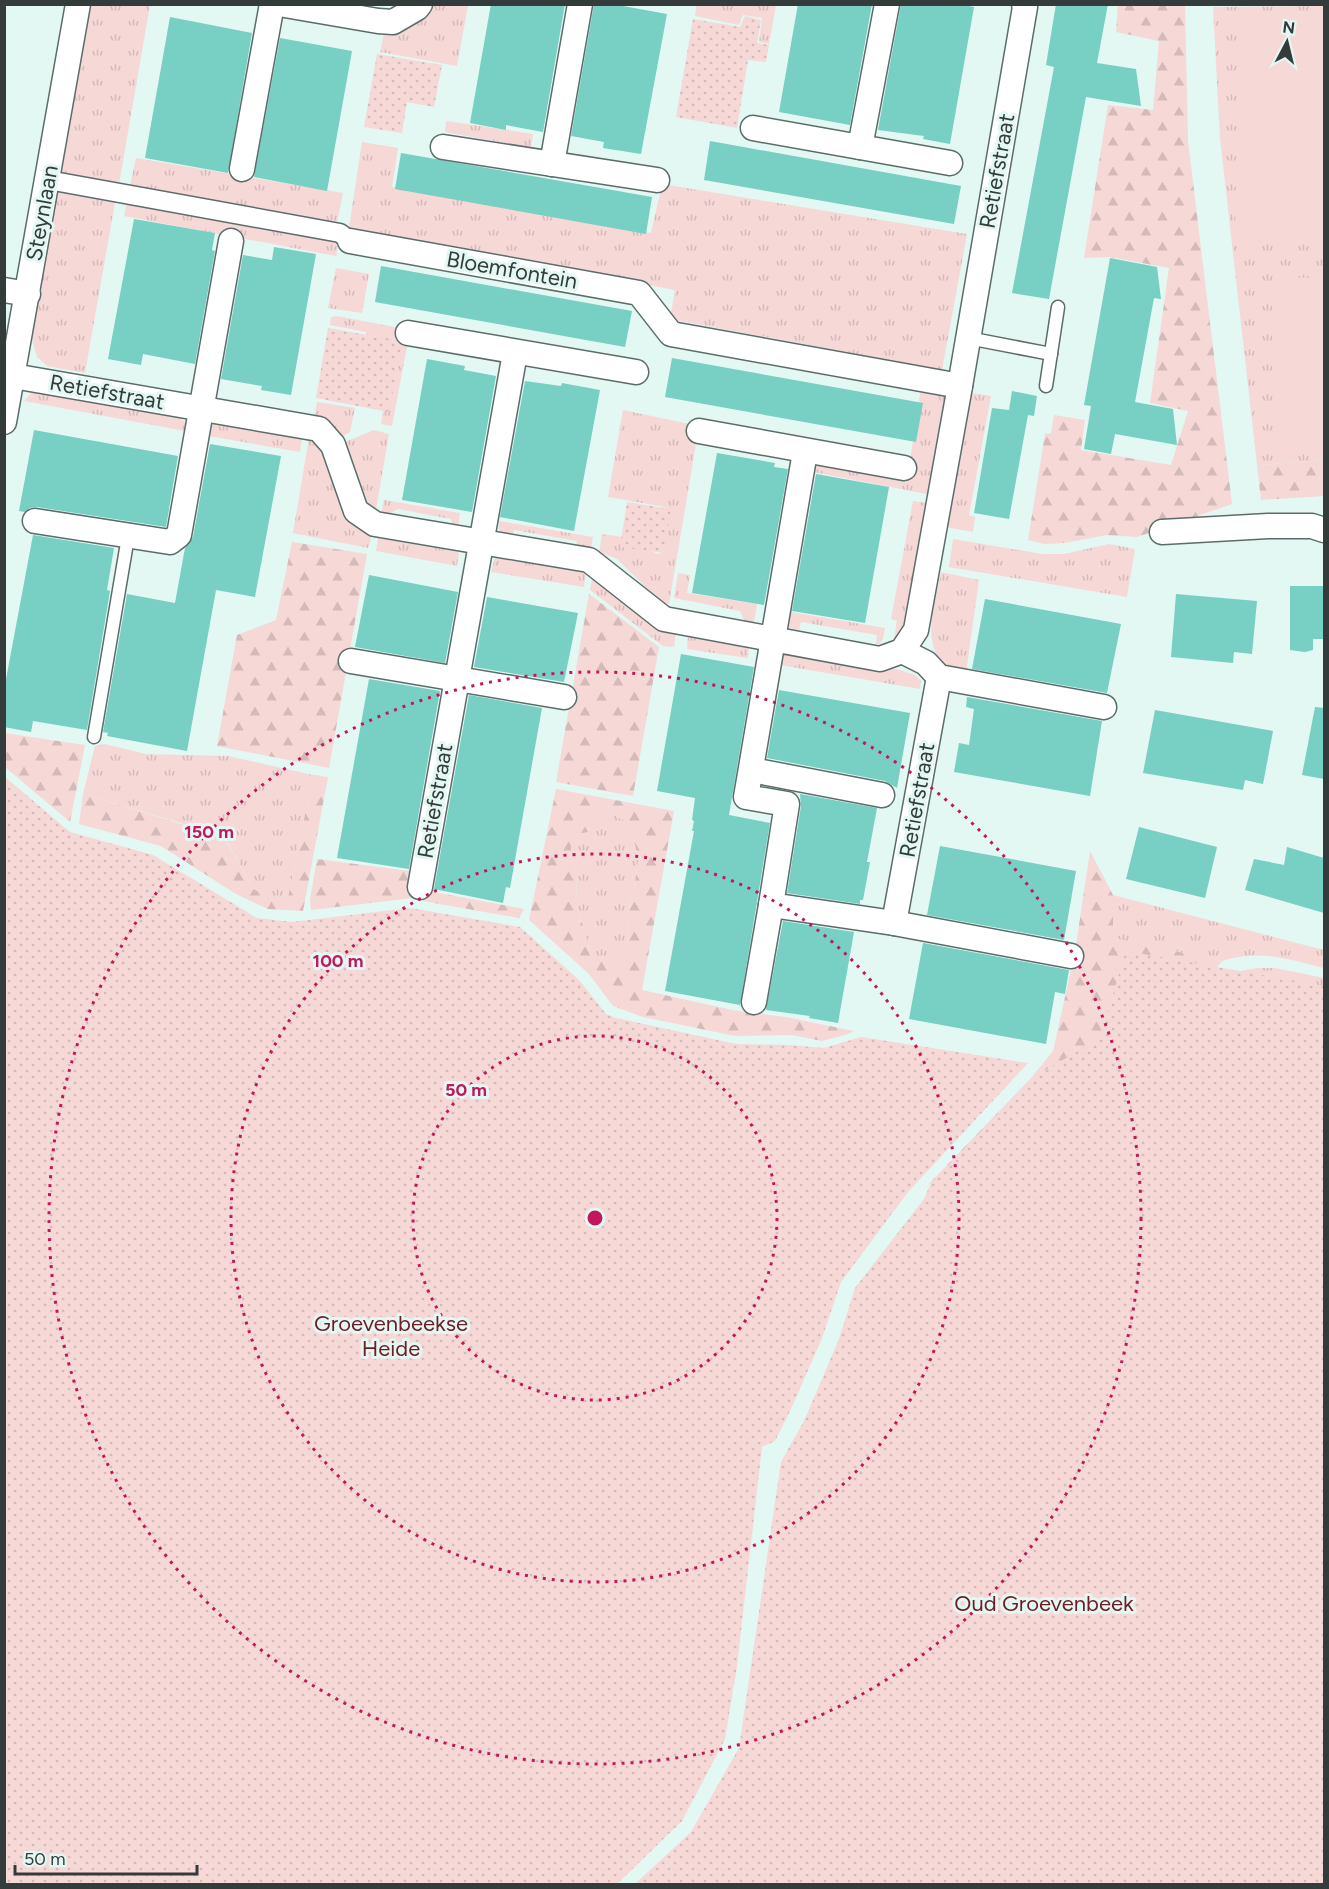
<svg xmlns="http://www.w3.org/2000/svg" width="1329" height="1889" viewBox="0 0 1329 1889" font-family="Figtree,sans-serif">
<defs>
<pattern id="grass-tufts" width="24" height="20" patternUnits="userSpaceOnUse" patternTransform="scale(1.5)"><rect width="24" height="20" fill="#f6d8d7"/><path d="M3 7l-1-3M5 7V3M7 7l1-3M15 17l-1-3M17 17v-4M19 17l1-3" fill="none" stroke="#d4bab9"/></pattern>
<pattern id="forest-firs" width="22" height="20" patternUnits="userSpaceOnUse" patternTransform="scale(1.5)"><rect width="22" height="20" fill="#f6d8d7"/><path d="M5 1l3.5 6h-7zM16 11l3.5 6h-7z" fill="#d4bab9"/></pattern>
<pattern id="park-dots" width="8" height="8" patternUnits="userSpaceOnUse" patternTransform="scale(1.5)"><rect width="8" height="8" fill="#f6d8d7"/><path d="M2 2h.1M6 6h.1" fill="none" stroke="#d4bab9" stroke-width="1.8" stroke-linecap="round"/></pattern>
</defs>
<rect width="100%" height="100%" fill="#e3f7f3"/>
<g fill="url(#grass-tufts)">
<path d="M92,5H150L118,190L54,179L61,167L90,9Z"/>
<path d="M434,5H468L457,66L380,52L384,34C411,31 418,26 434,5Z"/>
<path d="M697,5H776L769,44L759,42L762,18L743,15L739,25L695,16Z"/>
<path d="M1324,6V461V460L1257,465L1220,138L1213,7Z"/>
<path d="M446,121L533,134L531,148L445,132Z"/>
<path d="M362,142L398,148L392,187L651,233L662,184L967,234L942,370L670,319L675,290L349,228Z"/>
<path d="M136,158L343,193L336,228L129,191Z"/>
<path d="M54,185L116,197L85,373L47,366L37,357L31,336L55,202L53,193Z"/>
<path d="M127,201L339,240L336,256L124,216Z"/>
<path d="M336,268L369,274L362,313L328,308Z"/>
<path d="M337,316L410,330L392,426L381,424L394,344L366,341V332L330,325L331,317Z"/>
<path d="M921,388L946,393L927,494L813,472L814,462L908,474Z"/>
<path d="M34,390L177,416L185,422V431L24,401Z"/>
<path d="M971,393L991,396L969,515L975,517L973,532L947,527Z"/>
<path d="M317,402L355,408L350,432L343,436L329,422L314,419Z"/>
<path d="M623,410L699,426L669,604L661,602L617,559L599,552L602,534L643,540L642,547L657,554L663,553L665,547L661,538L665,507L608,497Z"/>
<path d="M219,421L302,437L300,452L209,436L211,424Z"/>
<path d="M374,430L389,434L376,510L367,507L345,442Z"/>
<path d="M309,438L318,441L325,452L355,525L369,535L371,540L368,548L293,533Z"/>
<path d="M384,500L460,513L458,527L452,525L451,519L398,509L387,515L381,514Z"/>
<path d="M913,501L927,503L906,629L898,638L894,639L897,621L891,619Z"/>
<path d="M499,521L593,537L590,552L576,550L577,541L514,530L511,539L499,536Z"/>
<path d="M378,538L459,552L457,566L376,551Z"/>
<path d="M953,539L1042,554H1064L1109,544L1135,549L1127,597L949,567Z"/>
<path d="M495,558L586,572L584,587L491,572Z"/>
<path d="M941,572L979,580L966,673C961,671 954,669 948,666C919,648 936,599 941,572Z"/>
<path d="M678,573L690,575L687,593L757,604L754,622L744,620L740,611L674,598Z"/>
<path d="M593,574L676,632L674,647L663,646L590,590Z"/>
<path d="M791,612L885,628L883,639L879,644H876L877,635L801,622L799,630L789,628Z"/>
<path d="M688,634L749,644L748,658L687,649Z"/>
<path d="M782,650L900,670L915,675L921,681L920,689L780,665Z"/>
<path d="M105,744L146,754L228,756L313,775L288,898H273L253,889L224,836L83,794L95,746Z"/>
<path d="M592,802L602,810L631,823L638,861L635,882L628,912L627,954L620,962L591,956L576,900L577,875L571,856V834L588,832Z"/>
<path d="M1113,895L1324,950V968C1289,959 1259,949 1222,961L1113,938Z"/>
<path d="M1258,968H1275L1324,978V988L1224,974Z"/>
</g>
<g fill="url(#forest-firs)" fill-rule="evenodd">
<path d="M1118,5H1185L1188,141L1232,504L1137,537L1107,535L1064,543L1044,544L1028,540L1045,434L1051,433L1054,415L1085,420L1081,450L1171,465L1188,411L1150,403L1169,268L1110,257L1084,258L1108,105L1153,110L1159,41L1116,32Z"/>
<path d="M1324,460V496L1261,500L1257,465Z"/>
<path d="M292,542L367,554L329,768L217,746L237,635L276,620Z"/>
<path d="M589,594L659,647L633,796L556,782Z"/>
<path d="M4,733L85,745L70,822L5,767Z"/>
<path d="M313,775L328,777L303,911L268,909L236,894L161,846L79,824L83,794L224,837L253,889L273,898H288Z"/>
<path d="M556,789L674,811L642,990L732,1010L786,1017L854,1031L845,1035L822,1041L792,1035L735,1036L643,1017L613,1006L589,974L529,920ZM593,803L602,810L631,823L638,861L635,882L628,912L627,954L620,962L591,956L576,900L577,875L571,856V835L588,832Z"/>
<path d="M1090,851L1113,895V938L1222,961L1207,979L975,1179L929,1184L1032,1077L1053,1051L1075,952Z"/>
<path d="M317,859L409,871L407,886L415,888L413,898L311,910L310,899Z"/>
<path d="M423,890L524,909L519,918L423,901Z"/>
</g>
<g fill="url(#park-dots)">
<path d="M745,16L761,20L757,43L769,45L766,62L748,60L737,128L676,117L693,19L740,27Z"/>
<path d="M377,54L442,65L434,107L407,102L402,133L364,127Z"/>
<path d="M328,328L402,341L389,412L316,398Z"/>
<path d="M627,502L671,509L664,553L620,547Z"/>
<path d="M5,777L70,832L153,855L257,918L292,922L410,908L520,927L579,980L606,1014L616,1018L736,1044L788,1045L824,1048L861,1037L1028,1063L908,1192L841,1282L822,1338L791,1409L775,1441L762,1447L737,1666L725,1739L682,1821L617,1884H5Z"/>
<path d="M1126,951L1324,986V1884H635L691,1832L739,1748L781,1462L805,1419L839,1339L855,1288L924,1199L931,1183L1032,1078L1090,1044L1102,1030Z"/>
</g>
<g fill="#f6d8d7">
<path d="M1238,15L1324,16V243L1235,242Z"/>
<path d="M1272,277L1324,278V453H1273Z"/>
</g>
<g fill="#78cfc3">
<path d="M491,4H565L543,132L506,125V130L470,123Z"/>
<path d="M594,4H612L667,14L641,154L603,148L604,142L571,136Z"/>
<path d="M798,4H872L850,125L779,112Z"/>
<path d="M901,4H960L974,7L950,144L923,139L924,136L878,130Z"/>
<path d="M1056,4H1108L1097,63L1136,69L1141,106L1086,97L1049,299L1012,293L1054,67L1046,65Z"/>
<path d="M170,17L252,33L228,173L145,158Z"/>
<path d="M280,38L352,51L327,191L254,177Z"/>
<path d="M710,141L961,186L954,224L704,180Z"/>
<path d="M401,153L652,197L646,234L395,189Z"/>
<path d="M134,219L215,233L212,250L215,251L195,364L143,354L141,365L108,359Z"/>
<path d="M274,247L316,254L291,395L261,390L262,386L221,379L243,255L272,260Z"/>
<path d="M1110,258L1157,267L1161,299L1154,298L1135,402L1173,409L1177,445L1115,434L1111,454L1084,449L1091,406L1084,405Z"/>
<path d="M381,266L632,311L625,347L375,302Z"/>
<path d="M672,358L923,403L916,442L665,397Z"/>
<path d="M427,359L465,366L464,370L496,376L472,512L402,500Z"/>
<path d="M525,381L561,386L562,383L600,390L574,531L500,517Z"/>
<path d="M1012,391L1037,396L1034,416L1028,415L1009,519L974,513L992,408L1009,410Z"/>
<path d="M34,430L178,456L166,527L37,507L30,508L25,512L19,511Z"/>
<path d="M210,444L281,456L255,597L216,590L187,751L107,736L108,733L103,732L127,594L175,603L185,548L193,537Z"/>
<path d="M717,453L775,463L774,467L788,469L764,605L692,593Z"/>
<path d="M816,474L889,487L865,623L792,611Z"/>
<path d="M33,535L114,548L107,590L110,591L87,730L33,721L31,732L4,727V690Z"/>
<path d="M369,575L458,592L445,663L355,647Z"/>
<path d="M1290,586H1324V639H1313V650L1305,652L1290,650Z"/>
<path d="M1176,594L1257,601L1252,654L1234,652L1233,663L1171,657Z"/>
<path d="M487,597L578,613L564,682L474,667Z"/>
<path d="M985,599L1121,624L1107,693L972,669Z"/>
<path d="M681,654L754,667L729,815L770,823L740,1005L665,991L694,831H692L694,821L692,820L695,798L657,791Z"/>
<path d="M369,679L440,691L409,869L337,858Z"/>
<path d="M779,690L910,713L897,788L885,781L767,758Z"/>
<path d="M469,695L542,708L510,888L506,887L503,903L434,889Z"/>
<path d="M967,697L1102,721L1090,796L954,772L959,743L969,745L974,709L966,707Z"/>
<path d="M1315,707L1324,708V779L1302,775Z"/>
<path d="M1155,710L1273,731L1263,784L1245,780L1243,790L1143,773Z"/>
<path d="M800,794L877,808L867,862H870L863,900H860V904L787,893L801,806Z"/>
<path d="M1139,827L1217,847L1205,898L1126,879Z"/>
<path d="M940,846L1076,871L1064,940L927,915Z"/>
<path d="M1287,847L1324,858V913L1245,890L1254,859L1284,865Z"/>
<path d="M783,921L854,932L838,1023L809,1018L810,1016L766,1010Z"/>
<path d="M923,943L1069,970L1065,994L1055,992L1046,1044L909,1019Z"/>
</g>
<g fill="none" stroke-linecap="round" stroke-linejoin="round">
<g stroke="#5b6d6a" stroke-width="15">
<g id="service">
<path d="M968,338L1051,354"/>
<path d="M1046,386L1058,307"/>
<path d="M94,737L128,537"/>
</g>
</g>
<g stroke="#5b6d6a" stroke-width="21">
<path id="pedestrian" d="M48,180L340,233L350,241"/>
</g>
<g stroke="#5b6d6a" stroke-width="27">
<g id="minor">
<path d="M279,4L378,21L393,22L417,8L420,4"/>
<path d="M753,128L950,163"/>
<path d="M443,147L657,180"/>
<path d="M860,147L887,4"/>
<path d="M552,164L580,4"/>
<path d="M242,169L272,4"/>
<path d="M350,241L639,293L671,334L960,386"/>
<path d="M4,290L28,294"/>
<path d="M408,333L636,372"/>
<path d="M13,376L319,429L333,445L356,511L375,524L589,560L664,619L880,659L902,651L916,630L960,386L1025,7L1024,4"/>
<path d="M4,422L78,4"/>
<path d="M699,431L904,468"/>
<path d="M805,452L746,797L787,804L771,905L894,923L1071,956"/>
<path d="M35,521L170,542L179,535L231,241"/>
<path d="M1162,532L1268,526H1312L1324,530"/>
<path d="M902,651L926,663L939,677L1104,707"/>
<path d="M351,661L564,697"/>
<path d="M752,770L882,795"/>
<path d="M420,887L515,353"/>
<path d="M894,923L939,677"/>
<path d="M754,1002L771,905"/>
</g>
</g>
<use href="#service" stroke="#fff" stroke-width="12"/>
<use href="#pedestrian" stroke="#fff" stroke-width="18"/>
<use href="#minor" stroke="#fff" stroke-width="24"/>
</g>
<g fill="none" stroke="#c2185b" stroke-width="3" stroke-dasharray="3 6">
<circle cx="595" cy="1218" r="182"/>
<circle cx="595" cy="1218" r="364"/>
<circle cx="595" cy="1218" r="546"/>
</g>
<g text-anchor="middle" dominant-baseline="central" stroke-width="6" stroke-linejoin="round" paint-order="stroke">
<g font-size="22" fill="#343c3b" stroke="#e3f7f3">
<text transform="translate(997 171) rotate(-80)">Retiefstraat</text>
<text transform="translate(42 213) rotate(-80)">Steynlaan</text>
<text transform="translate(512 270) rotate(10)">Bloemfontein</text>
<text transform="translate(107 392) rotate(10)">Retiefstraat</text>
<text transform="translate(917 800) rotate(-80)">Retiefstraat</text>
<text transform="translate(435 801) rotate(-80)">Retiefstraat</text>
</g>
<g font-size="22" fill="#701c24" stroke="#e3f7f3">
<text x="391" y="1323">Groevenbeekse<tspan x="391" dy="25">Heide</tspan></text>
<text x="1044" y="1603">Oud Groevenbeek</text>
</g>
</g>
<circle cx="595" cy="1218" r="9" fill="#c2185b" stroke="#e3f7f3" stroke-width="3"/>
<g font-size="18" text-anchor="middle" font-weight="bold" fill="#c2185b" stroke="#e3f7f3" stroke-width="6" stroke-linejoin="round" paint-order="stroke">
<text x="209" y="838">150 m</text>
<text x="338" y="967">100 m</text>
<text x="466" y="1096">50 m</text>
</g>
<rect width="1329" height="1889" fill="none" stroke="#343c3b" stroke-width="12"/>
<g transform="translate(1287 42) rotate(7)" stroke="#e3f7f3" stroke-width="4.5" paint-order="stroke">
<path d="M0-4.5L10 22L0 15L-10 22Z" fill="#343c3b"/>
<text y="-9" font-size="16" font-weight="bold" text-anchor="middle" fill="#343c3b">N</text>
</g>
<path d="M15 1865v9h182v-9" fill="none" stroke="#343c3b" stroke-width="3"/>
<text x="24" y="1865" font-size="18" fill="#343c3b" stroke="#e3f7f3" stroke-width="4.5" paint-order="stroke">50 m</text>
</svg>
